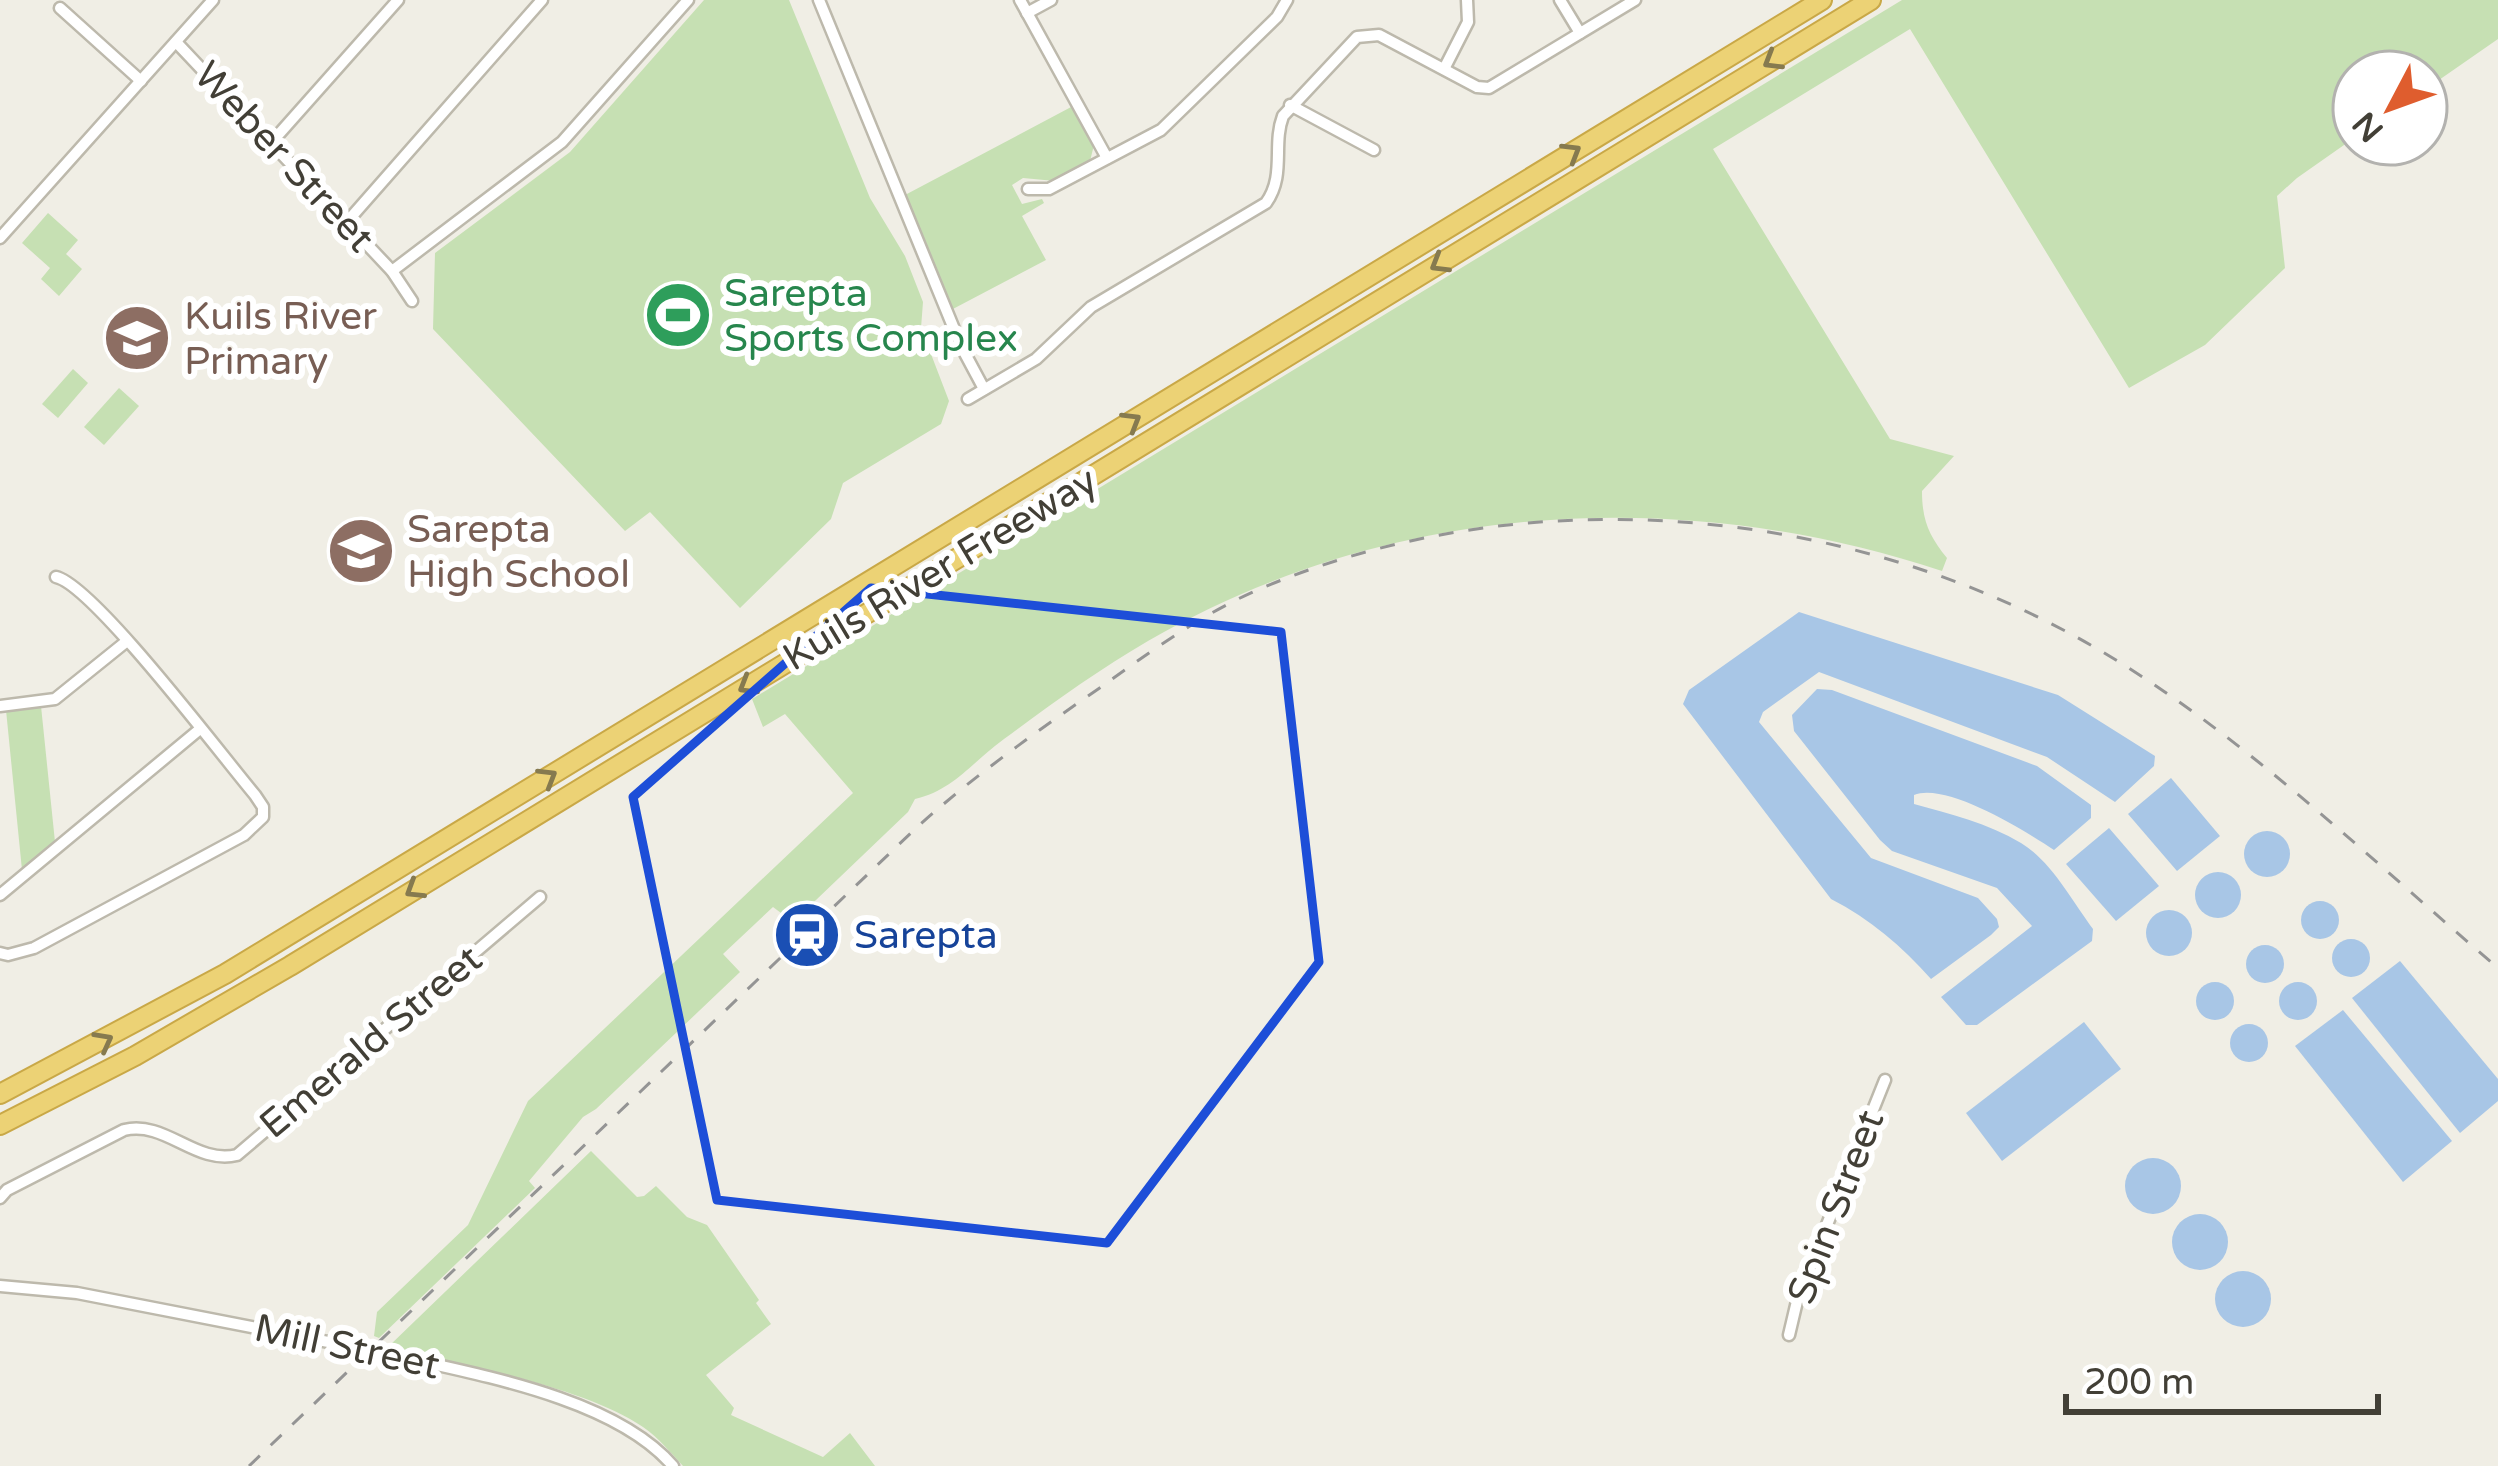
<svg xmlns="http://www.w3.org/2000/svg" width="2498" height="1466" viewBox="0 0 2498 1466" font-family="'Varela Round',sans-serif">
<rect width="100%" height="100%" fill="#f0eee5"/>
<g fill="#c6e0b3">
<path d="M704,0H789L870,198L905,256L923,302L921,328L949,401L941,424L843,483L831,519L740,608L650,512L625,531L433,329L435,253L570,152Z"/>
<path d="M1902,0H2498V39L2426,89V72H2354V138L2297,178L2277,196L2285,268L2205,345L2129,388L1910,29L1713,149L1890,439L1954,456L1922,491C1922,520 1929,536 1947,558L1942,571C1679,484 1390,501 1148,641C1098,670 1050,705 1004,739C972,762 954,790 915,799L908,812L793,922L773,907L723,954L740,972L596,1109L583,1117L529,1181L535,1188L379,1338L374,1336L377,1312L468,1225L528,1101L853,793L785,714L763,727L752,699Z"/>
<path d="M1073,106L1094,145L1090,161L1055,181L1023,178L1012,185L1022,204L1042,199L1044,203L1022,216L1046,260L951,310L905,195Z"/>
<path d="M48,213L78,240L66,254L82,269L59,296L41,279L50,268L22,243Z"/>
<path d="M73,369L88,383L58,418L42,404Z"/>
<path d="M119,388L139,406L104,445L84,427Z"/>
<path d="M41,706L55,842L22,870L6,710Z"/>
<path d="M591,1151L637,1197L644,1196L656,1186L687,1217L707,1225L759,1300L756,1303L771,1324L706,1375L734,1408L731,1415L823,1457L850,1433L875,1466H683C670,1452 659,1438 643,1427C584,1387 460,1364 388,1347Z"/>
</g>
<g fill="#a8c6e6">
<path d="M1799,612L2058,695L2155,756L2154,766L2115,802L2047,757L1819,672L1763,712L1759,722L1871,858L1978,898L1997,919L1999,927L1991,935L1931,979C1902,946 1870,919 1831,899L1683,704L1689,690Z"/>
<path d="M1817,689L1832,690L2037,766L2091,805V818L2054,850C2025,831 1947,782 1914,795V804C1950,814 1988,823 2021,843C2051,861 2072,901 2093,929L2092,941L1977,1025H1966L1941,997L2032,926L1997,888L1892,851L1880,840L1794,731L1792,715Z"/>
<path d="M2171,778L2220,836L2177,871L2128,814Z"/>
<path d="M2109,828L2159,886L2116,921L2066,864Z"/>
<circle cx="2267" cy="854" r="23"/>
<circle cx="2218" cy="895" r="23"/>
<circle cx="2320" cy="920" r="19"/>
<circle cx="2169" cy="933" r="23"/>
<circle cx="2351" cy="958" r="19"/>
<circle cx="2265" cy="964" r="19"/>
<path d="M2400,961L2498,1079V1101L2460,1133L2352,998Z"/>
<circle cx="2215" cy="1001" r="19"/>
<circle cx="2298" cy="1001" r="19"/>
<path d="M2343,1010L2452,1141L2403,1182L2295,1046Z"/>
<path d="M2084,1022L2121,1069L2002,1161L1966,1113Z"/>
<circle cx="2249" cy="1043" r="19"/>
<circle cx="2153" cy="1186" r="28"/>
<circle cx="2200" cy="1242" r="28"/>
<circle cx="2243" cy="1299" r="28"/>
</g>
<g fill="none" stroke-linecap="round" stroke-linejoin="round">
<g stroke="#bdb9ac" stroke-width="15">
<g id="minor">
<path d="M819,0L961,346L984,389"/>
<path d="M1020,0L1107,158"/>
<path d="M1560,0L1580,33"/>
<path d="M60,8L141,81"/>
<path d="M1027,13L1051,0"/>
<path d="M176,42L392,271L412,301"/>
<path d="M1444,69L1468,22L1467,0"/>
<path d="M1290,105L1374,150"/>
<path d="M271,143L398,0"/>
<path d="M1028,189H1049L1161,130L1277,17L1287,0"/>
<path d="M346,223L542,0"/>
<path d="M0,238L213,0"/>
<path d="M392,271L562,142L688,0"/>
<path d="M968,399L1036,359L1091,307L1266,203C1286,175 1272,145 1283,116L1357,37L1379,35L1477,87L1489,88L1635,0"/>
<path d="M0,706L55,699L127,641"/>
<path d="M0,895L200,729"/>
<path d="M0,953L8,955L34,948L244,835L263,817V807L255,795C222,756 93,585 56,577"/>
<path d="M0,1198L7,1190L124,1130C166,1120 195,1165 237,1155L540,897"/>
<path d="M0,1286L77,1293L359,1348"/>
<path d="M1789,1335L1798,1297L1885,1080"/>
<path d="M388,1354C474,1374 614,1397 673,1466"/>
</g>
</g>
<g stroke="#c9a847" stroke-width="22">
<g id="motorway">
<path d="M0,1094L225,974L1822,0"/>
<path d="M0,1125L135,1056L290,966L1871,0"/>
</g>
</g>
<use href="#minor" stroke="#fff" stroke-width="10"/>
<use href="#motorway" stroke="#ecd275" stroke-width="18"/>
<path stroke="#949494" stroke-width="3" stroke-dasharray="15 15" stroke-linecap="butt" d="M249,1466L914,830C972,777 1036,732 1101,687C1150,652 1199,616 1255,591C1520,476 1846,503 2094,647C2238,730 2371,860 2498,968"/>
<g stroke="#bdb9ac" stroke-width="15" stroke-linecap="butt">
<path id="minor-bridge" d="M359,1348L388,1354"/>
</g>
<use href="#minor-bridge" stroke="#fff" stroke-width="10"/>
</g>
<defs><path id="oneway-chevron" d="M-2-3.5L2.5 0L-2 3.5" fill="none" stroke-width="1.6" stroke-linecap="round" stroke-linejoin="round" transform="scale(3)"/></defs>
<g stroke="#867a4f">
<use href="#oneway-chevron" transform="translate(1772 61) rotate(149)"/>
<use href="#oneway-chevron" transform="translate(1572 152) rotate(-31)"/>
<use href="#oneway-chevron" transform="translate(1439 264) rotate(149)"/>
<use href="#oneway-chevron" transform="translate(1132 421) rotate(-31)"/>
<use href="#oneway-chevron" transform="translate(747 686) rotate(149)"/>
<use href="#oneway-chevron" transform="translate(548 777) rotate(-31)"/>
<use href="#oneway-chevron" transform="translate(414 890) rotate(148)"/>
<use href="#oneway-chevron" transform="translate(104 1041) rotate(-28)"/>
</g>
<path fill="none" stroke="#1d4ed8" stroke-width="9" stroke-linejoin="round" d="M871,588L1281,632L1319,962L1107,1243L717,1200L633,797Z"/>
<defs>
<g id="stadium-disc" transform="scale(3.45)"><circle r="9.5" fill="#2e9e5b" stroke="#fff"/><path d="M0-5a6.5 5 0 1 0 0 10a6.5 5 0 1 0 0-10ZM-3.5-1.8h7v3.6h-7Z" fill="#fff"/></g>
<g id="school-disc" transform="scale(3.45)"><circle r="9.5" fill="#8d6e63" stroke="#fff"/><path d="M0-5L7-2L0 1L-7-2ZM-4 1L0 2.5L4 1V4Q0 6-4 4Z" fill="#fff"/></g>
<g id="station-disc" transform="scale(3.45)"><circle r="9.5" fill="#1a4fb4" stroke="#fff"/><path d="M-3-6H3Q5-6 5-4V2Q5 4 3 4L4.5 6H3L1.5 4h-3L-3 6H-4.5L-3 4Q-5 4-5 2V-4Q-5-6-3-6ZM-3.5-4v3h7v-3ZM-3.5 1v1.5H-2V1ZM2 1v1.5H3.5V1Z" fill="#fff"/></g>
</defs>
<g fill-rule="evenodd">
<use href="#stadium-disc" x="678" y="315"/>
<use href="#school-disc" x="137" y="338"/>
<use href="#school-disc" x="361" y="551"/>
<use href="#station-disc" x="807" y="935"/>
</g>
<g text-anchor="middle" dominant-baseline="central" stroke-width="12" stroke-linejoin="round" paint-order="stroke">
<g font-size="39" fill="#423f36" stroke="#fff">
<text transform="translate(284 157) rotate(47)">Weber Street</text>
<text transform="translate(940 569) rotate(-31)">Kuils River Freeway</text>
<text transform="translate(371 1042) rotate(-40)">Emerald Street</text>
<text transform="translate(1836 1207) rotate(-69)">Spin Street</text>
<text transform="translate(347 1347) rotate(12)">Mill Street</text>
</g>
<g font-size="39" fill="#27864d" stroke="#fff" text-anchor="start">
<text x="724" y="293">Sarepta<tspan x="724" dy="45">Sports Complex</tspan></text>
</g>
<g font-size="39" fill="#785e54" stroke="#fff" text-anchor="start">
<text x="184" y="316">Kuils River<tspan x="184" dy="45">Primary</tspan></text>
<text x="407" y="529">Sarepta<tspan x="407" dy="45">High School</tspan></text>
</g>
<g font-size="39" fill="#164399" stroke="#fff" text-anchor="start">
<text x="854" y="935">Sarepta</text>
</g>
</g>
<g transform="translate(2390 108) rotate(229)"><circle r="57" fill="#ffffff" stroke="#b3b2af" stroke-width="3"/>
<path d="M0-9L21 45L0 30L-21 45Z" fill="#df5d2e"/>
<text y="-18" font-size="33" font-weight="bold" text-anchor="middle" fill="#423f36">N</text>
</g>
<path d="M2066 1394v18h312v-18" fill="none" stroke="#423f36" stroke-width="6"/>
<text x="2084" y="1394" font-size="36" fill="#423f36" stroke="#ffffff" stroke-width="9" paint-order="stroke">200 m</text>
</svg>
